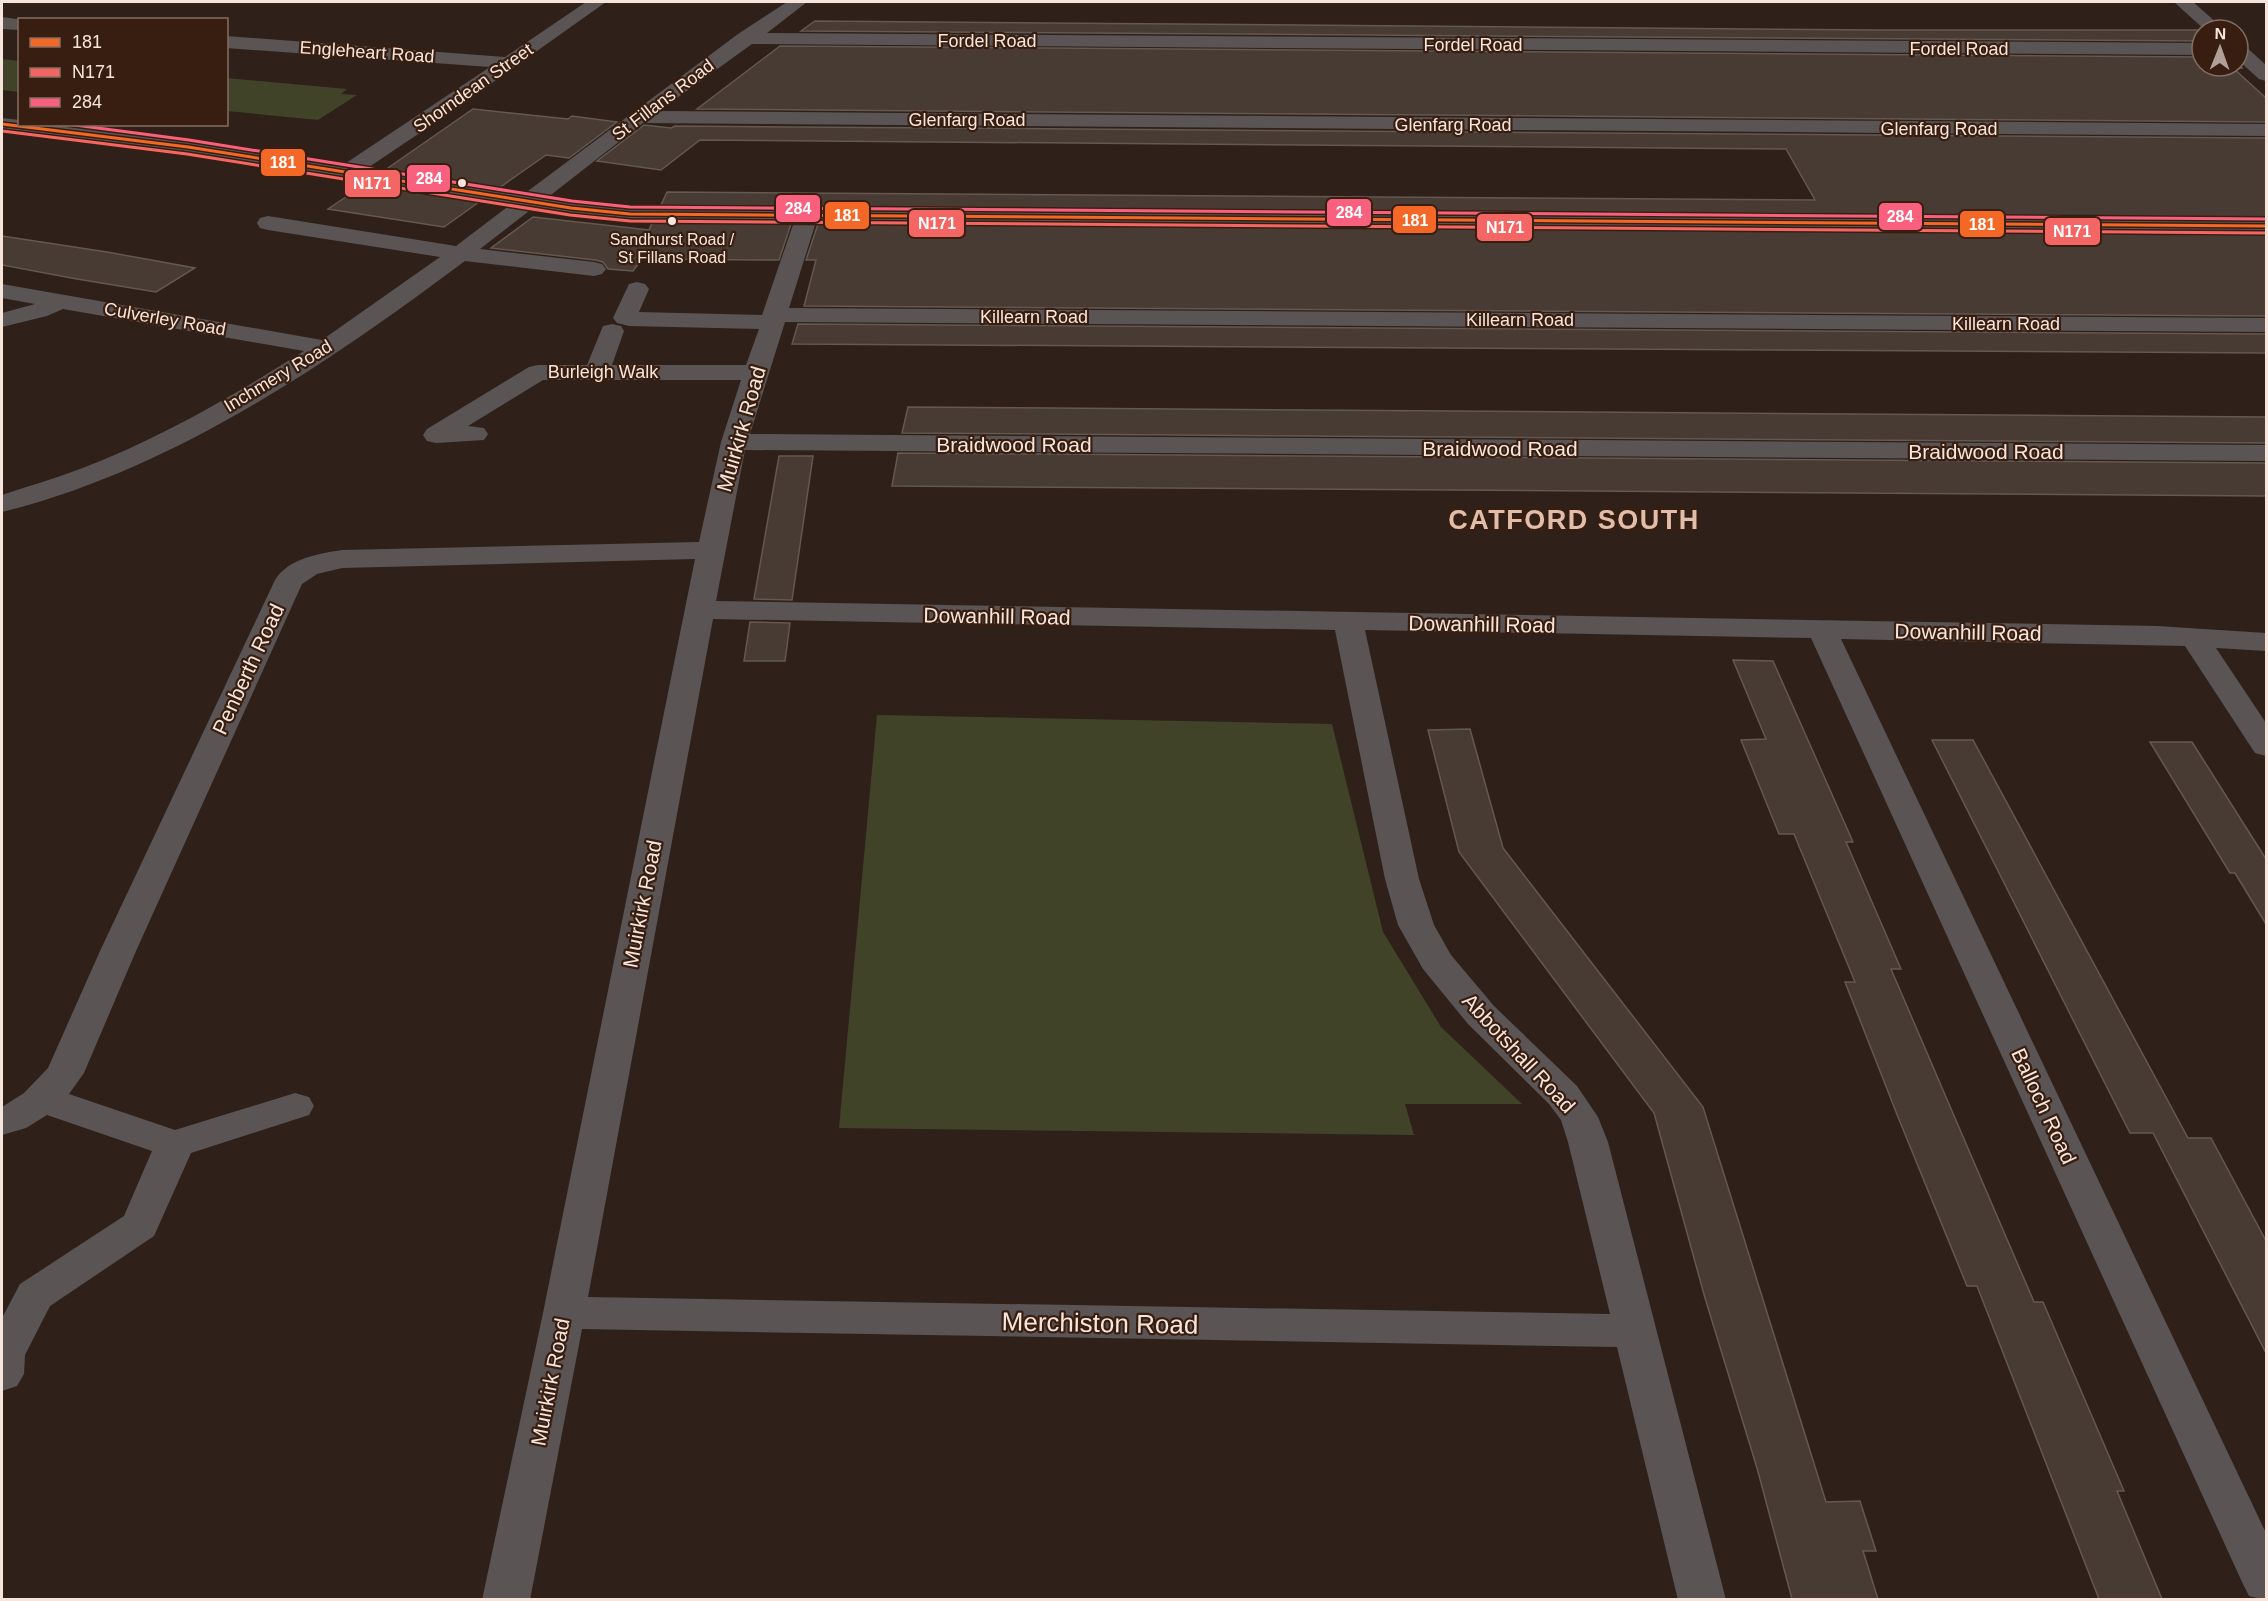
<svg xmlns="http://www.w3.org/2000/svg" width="2268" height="1601" viewBox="0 0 2268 1601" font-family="Helvetica,sans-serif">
<rect width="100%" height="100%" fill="#2f2119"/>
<g fill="#404327">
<path d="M2,59L19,61V92L2,90Z"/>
<path d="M227,78L347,89L341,94L357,95L318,120L227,111Z"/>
<path d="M877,715L1332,724L1383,932L1441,1027L1522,1104H1405L1414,1135L839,1128Z"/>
</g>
<g fill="#473b34" stroke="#645851" stroke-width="1.5">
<path d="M815,21L1879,30H2200L2202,32V41L801,31Z"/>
<path d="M780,46L2202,57V66L2238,64L2242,68H2233L2266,98V122L697,109Z"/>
<path d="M473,109L568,119L572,116L617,122L569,158L546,155L499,188L385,170Z"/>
<path d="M644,125L671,128L675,126L2266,138V217L661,205L667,192L1815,200L1786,149L700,140L661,170L597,161Z"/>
<path d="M365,184L479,202L444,227L328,209Z"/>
<path d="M533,217L649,230L652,223L791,224L779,260L642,259L633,271L608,269L603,262L595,260L491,248Z"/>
<path d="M818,224L2266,235V316L804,306L816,260H806Z"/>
<path d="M2,236L107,252L195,268L156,292L77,279L2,265Z"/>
<path d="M798,324L2266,334V353L792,344Z"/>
<path d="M908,407L2266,417V443L902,433Z"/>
<path d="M898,453L2266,463V496L892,486Z"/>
<path d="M779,456H813L792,600L754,599Z"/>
<path d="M750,622L790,623L785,661H744Z"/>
<path d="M1733,660L1773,661L1853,842H1846L1901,969H1891L2034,1302H2043L2124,1491H2117L2162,1599H2099L1977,1286H1967L1898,1117L1845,982H1855L1794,834H1779L1741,740L1766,739Z"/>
<path d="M1470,729L1503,848L1703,1107L1826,1502L1860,1501L1876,1551H1863L1878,1599H1792L1757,1468L1705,1298L1654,1113L1459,852L1428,730Z"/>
<path d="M1932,740H1973L2188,1138H2211L2266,1241V1353L2153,1133H2130Z"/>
<path d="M2150,742H2192L2266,859V924L2235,873H2230Z"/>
</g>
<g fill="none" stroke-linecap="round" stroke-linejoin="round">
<g fill="#5b5454" fill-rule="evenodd">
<path d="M586,2H606L451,112L366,169L524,194L738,34L787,2H807L767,33L2202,43V55L752,44L659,111L2266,124V136L643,123L547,198L630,207L2266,219V233L816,222L789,308L2266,318V332L785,322L750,434L2266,445V461L745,450L716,601L2157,626L2266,633V651L2216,648L2266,723V756L2255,753L2185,646L1841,639L2266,1533V1600L2249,1596L2242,1582L1811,638L1365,630L1419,879L1434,925L1451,955L1494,1006L1577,1086L1598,1117L1608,1142L1726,1600H1678L1617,1347L582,1329L530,1600H482L543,1313L695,559L342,568L317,574L302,584L136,951L84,1073L69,1094L175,1130L295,1093L309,1097L314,1106L309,1115L191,1153L154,1236L50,1306L25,1355L24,1374L17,1386L2,1391V1318L20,1284L124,1216L152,1151L47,1115L26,1128L2,1135V1107L24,1093L48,1068L100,951L275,580C289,558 318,554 342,550L699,542L721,442L741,380H543L468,426L484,428L488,434L484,440L436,443L427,441L423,435L427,429L529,367L538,365H587L603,326L612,324L621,326L624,331L612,365H746L759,329L629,326L617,323L613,318L629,284L637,282L645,284L649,289L639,312L762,315L794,222L630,221L533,208L480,249L594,262L602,264L606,269L602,274L594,276L465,261C327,364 172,470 2,512V495C28,486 54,479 80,469C159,439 233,396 304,351L63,309L47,316L2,327V313L35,304L2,298V284L322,340L440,257L268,230L260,228L257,223L260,218L268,216L456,246L510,205L188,153L2,130V118L20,120V124H56L188,141L343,165L490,67L226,48V36L505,57ZM713,619L1335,630L1385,879L1398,925L1423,969L1468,1024L1549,1104L1561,1120L1568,1142L1610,1314L588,1297Z"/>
<path d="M2174,2H2193L2225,30H2205Z"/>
<path d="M2,17L24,20H20V30L2,29Z"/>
<path d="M2238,44L2245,46L2266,65V81L2259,79L2238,60Z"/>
</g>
<g stroke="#381e10" stroke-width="6">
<path id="bus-1" d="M2,124L188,147L571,208L630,214L2266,226"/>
</g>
<g stroke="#381e10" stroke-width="6">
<path id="bus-2" d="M2,131L187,154L570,215L630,221L2266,233"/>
</g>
<g stroke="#381e10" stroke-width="6">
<path id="bus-3" d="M67,124L189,140L572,201L630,207L2266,219"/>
</g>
<use href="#bus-1" stroke="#f36827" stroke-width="3"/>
<use href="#bus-2" stroke="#f46663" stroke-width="3"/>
<use href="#bus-3" stroke="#f8607d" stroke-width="3"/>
</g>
<g fill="#f7e5dc" stroke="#381e10" stroke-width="2">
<circle cx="462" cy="183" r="5"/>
<circle cx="672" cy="221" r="5"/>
</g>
<g text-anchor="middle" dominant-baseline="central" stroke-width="4.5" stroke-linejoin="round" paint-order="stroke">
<g font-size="16" fill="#f7e5dc" stroke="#381e10">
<text x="672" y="239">Sandhurst Road /<tspan x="672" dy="18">St Fillans Road</tspan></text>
</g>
<g font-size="18" fill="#f7e5dc" stroke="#381e10">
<text x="987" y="41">Fordel Road</text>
<text x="1473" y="45">Fordel Road</text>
<text x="1959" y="49">Fordel Road</text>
<text transform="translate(367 52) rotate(4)">Engleheart Road</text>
<text transform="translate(473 88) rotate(-35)">Shorndean Street</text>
<text transform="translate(663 100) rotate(-37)">St Fillans Road</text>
<text x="967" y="120">Glenfarg Road</text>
<text x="1453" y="125">Glenfarg Road</text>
<text x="1939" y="129">Glenfarg Road</text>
<text x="1034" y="317">Killearn Road</text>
<text transform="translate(165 319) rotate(10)">Culverley Road</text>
<text x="1520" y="320">Killearn Road</text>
<text x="2006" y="324">Killearn Road</text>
<text x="603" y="372">Burleigh Walk</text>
<text transform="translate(278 376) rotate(-31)">Inchmery Road</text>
</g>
<g font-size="21" fill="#f7e5dc" stroke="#381e10">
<text transform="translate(741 429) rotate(-74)">Muirkirk Road</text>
<text x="1014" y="444">Braidwood Road</text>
<text x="1500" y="448">Braidwood Road</text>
<text x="1986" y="451">Braidwood Road</text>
<text transform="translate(997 616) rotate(1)">Dowanhill Road</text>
<text transform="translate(1482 624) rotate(1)">Dowanhill Road</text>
<text transform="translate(1968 632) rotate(1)">Dowanhill Road</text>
<text transform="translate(248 669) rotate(-65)">Penberth Road</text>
<text transform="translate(642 904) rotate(-79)">Muirkirk Road</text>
<text transform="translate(1519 1053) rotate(47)">Abbotshall Road</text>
<text transform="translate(2044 1106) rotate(65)">Balloch Road</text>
<text transform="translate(550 1382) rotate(-79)">Muirkirk Road</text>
</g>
<g font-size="26" fill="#f7e5dc" stroke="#381e10">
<text transform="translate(1100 1323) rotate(1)">Merchiston Road</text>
</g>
<g font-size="27" font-weight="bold" letter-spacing="1.5" fill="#e1beac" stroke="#381e10">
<text x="1574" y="520">CATFORD SOUTH</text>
</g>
</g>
<g stroke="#381e10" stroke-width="2">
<rect x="260" y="148" width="46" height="29" rx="6" fill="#f36827"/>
<rect x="406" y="164" width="45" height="29" rx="6" fill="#f8607d"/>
<rect x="344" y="169" width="57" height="29" rx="6" fill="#f46663"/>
<rect x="775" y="194" width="46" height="29" rx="6" fill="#f8607d"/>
<rect x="1326" y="198" width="46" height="29" rx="6" fill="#f8607d"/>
<rect x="824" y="201" width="46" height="29" rx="6" fill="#f36827"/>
<rect x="1878" y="202" width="45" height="29" rx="6" fill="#f8607d"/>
<rect x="1392" y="205" width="45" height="29" rx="6" fill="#f36827"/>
<rect x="908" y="209" width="57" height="29" rx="6" fill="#f46663"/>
<rect x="1959" y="210" width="46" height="28" rx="6" fill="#f36827"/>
<rect x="1476" y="213" width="57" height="29" rx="6" fill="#f46663"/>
<rect x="2044" y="217" width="57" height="29" rx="6" fill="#f46663"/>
</g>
<g font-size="16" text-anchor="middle" font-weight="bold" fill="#fff">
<text x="283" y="168">181</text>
<text x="429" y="184">284</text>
<text x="372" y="189">N171</text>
<text x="798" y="214">284</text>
<text x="1349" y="218">284</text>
<text x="847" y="221">181</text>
<text x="1900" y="222">284</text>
<text x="1415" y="226">181</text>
<text x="937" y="229">N171</text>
<text x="1982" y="230">181</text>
<text x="1505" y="233">N171</text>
<text x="2072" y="237">N171</text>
</g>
<rect width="2268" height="1601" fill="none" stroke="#f7e5dc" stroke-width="6"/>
<rect x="18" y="18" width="210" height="108" fill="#381e10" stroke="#846e62" stroke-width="1.5"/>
<rect x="30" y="38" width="30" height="9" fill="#f36827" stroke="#846e62" stroke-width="1.5"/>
<text x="72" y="48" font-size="18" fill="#f7e5dc">181</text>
<rect x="30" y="68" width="30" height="9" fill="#f46663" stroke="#846e62" stroke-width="1.5"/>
<text x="72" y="78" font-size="18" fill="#f7e5dc">N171</text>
<rect x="30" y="98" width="30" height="9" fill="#f8607d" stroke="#846e62" stroke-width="1.5"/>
<text x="72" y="108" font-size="18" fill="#f7e5dc">284</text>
<g transform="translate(2220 48) rotate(1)"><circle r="28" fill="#381e10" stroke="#846e62" stroke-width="1.5"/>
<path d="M0-4.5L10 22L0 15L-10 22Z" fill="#b1a098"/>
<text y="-9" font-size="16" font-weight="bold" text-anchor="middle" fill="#f7e5dc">N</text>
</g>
</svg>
